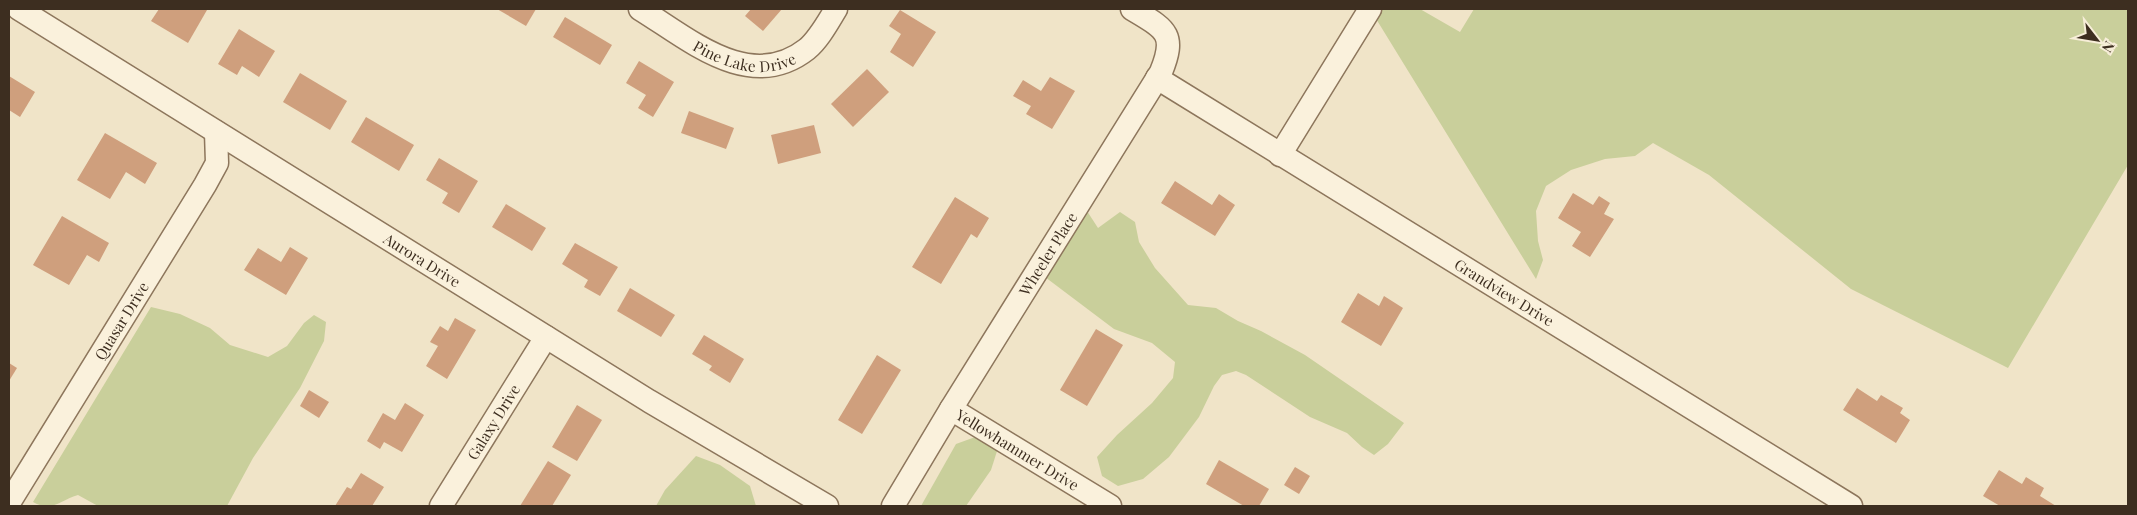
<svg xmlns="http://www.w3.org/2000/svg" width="2137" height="515" viewBox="0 0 2137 515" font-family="'Playfair Display',serif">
<rect width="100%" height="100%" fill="#f0e4c8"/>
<g fill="#c9cf9b">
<path d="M1370,9H1420L1460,32L1474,9H2128V165L2008,368L1851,289L1709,175L1653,143L1635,156L1605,159L1571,170L1546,186L1536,211L1538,241L1543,260L1536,279Z"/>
<path d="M1087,211L1098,228L1120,212L1135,222L1139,242L1155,268L1188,305L1216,308L1238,321L1261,331L1305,355L1404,423L1388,444L1374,455L1362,447L1347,433L1310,417L1246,375L1236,371L1222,375L1214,386L1199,417L1169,457L1143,479L1118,486L1102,476L1097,457L1117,435L1152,403L1173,378L1175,362L1152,343L1114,329L1045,277Z"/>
<path d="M151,307L180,314L210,328L230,345L268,357L287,346L304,323L314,315L326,322L324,341L300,388L253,458L227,506H98L78,495C60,500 52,513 33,502Z"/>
<path d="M978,436L998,448L991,470L966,506H921L956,444Z"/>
<path d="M696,456L720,465L750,486L756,506H656L665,490Z"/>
</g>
<g fill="#cf9f7d">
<path d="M159,9H205L207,10L188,43L151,21Z"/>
<path d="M497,9H536L526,26Z"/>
<path d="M751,9H782L763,31L745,16Z"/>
<path d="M900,10L936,32L913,67L890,52L901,34L889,26Z"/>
<path d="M565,17L612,45L600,65L553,37Z"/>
<path d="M239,29L275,51L259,77L242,66L237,75L218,64Z"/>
<path d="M639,61L674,82L653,117L638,108L646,95L626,83Z"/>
<path d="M867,69L889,92L853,127L831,104Z"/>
<path d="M300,73L347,101L330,130L283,102Z"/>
<path d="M9,76L35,92L20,117L9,110Z"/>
<path d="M1050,77L1075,91L1052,129L1026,114L1031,106L1013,96L1023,80L1041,91Z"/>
<path d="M689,111L734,128L726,149L681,133Z"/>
<path d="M366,117L414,145L399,171L351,142Z"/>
<path d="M814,125L821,153L778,164L771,135Z"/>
<path d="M105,133L157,163L145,184L126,172L110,199L77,180Z"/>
<path d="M439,158L478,181L459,213L442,203L448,193L426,180Z"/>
<path d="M1175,181L1212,205L1219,194L1235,205L1215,236L1161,203Z"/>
<path d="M1573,193L1593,205L1599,196L1610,203L1604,214L1614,219L1590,257L1572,246L1581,232L1558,218Z"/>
<path d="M955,197L989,218L977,238L971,234L941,284L912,267Z"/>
<path d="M506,204L546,228L532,251L492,227Z"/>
<path d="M62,216L109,243L99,262L87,255L69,285L33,265Z"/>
<path d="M575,243L618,267L600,296L584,287L588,280L562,264Z"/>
<path d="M290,247L308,258L286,295L244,270L258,248L281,262Z"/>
<path d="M630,288L675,315L661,337L617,311Z"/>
<path d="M1358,293L1379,306L1384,296L1403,308L1381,346L1341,322Z"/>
<path d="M455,318L476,330L447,379L426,366L438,346L430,342L440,326L448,331Z"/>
<path d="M1096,329L1123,345L1087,406L1060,390Z"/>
<path d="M704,335L744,359L730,383L709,370L712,366L692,354Z"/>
<path d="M877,355L901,370L862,434L838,420Z"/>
<path d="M9,363L17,368L9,381Z"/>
<path d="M1857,388L1877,401L1881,395L1903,408L1900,413L1910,420L1896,443L1843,410Z"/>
<path d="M309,390L329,402L319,418L300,406Z"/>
<path d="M405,403L424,415L402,452L384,442L380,449L367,441L383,413L395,420Z"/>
<path d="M577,405L602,420L577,461L552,447Z"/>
<path d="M1219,460L1269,489L1259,506H1244L1206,484Z"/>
<path d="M548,461L571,475L552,506H520Z"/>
<path d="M1295,467L1310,476L1299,494L1284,485Z"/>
<path d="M1999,470L2022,484L2026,477L2044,488L2040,496L2056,506H2000L1983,496Z"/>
<path d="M361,473L384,487L372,506H335L347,487L351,489Z"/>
</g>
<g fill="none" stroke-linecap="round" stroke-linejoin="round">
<g stroke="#8d765c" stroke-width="25">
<g id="minor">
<path id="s1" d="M19,9L649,401L827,506"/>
<path id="s2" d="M640,9C689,39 750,94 807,49C819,39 828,22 836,9"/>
<path id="s3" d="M1157,78L1851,506"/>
<path d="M1280,155L1370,9"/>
<path id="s4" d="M951,409L1110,506"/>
<path id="s5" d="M9,503L205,185L217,163L216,132"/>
<path id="s6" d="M441,506L546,337"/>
<path id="s7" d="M893,506L951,409L1161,72C1177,33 1165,29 1132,9"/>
</g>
</g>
<use href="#minor" stroke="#faf1dc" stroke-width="22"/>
</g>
<g text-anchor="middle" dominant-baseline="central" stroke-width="5" stroke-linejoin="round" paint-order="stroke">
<g font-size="15" fill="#3d2e20" stroke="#f7eed8">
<text stroke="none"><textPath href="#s2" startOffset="118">Pine Lake Drive</textPath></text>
<text stroke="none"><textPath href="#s7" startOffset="296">Wheeler Place</textPath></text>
<text stroke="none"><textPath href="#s1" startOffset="475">Aurora Drive</textPath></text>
<text stroke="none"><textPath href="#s3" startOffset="408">Grandview Drive</textPath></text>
<text stroke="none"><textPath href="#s5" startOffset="214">Quasar Drive</textPath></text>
<text stroke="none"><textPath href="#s6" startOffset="99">Galaxy Drive</textPath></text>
<text stroke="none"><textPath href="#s4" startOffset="78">Yellowhammer Drive</textPath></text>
</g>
</g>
<rect width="2137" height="515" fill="none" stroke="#3d2e20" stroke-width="20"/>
<g transform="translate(2097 40) rotate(121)" stroke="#f7eed8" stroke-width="4" paint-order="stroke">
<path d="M0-4L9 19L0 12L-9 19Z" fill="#3d2e20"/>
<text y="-8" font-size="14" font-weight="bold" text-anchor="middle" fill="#3d2e20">N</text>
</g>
</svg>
